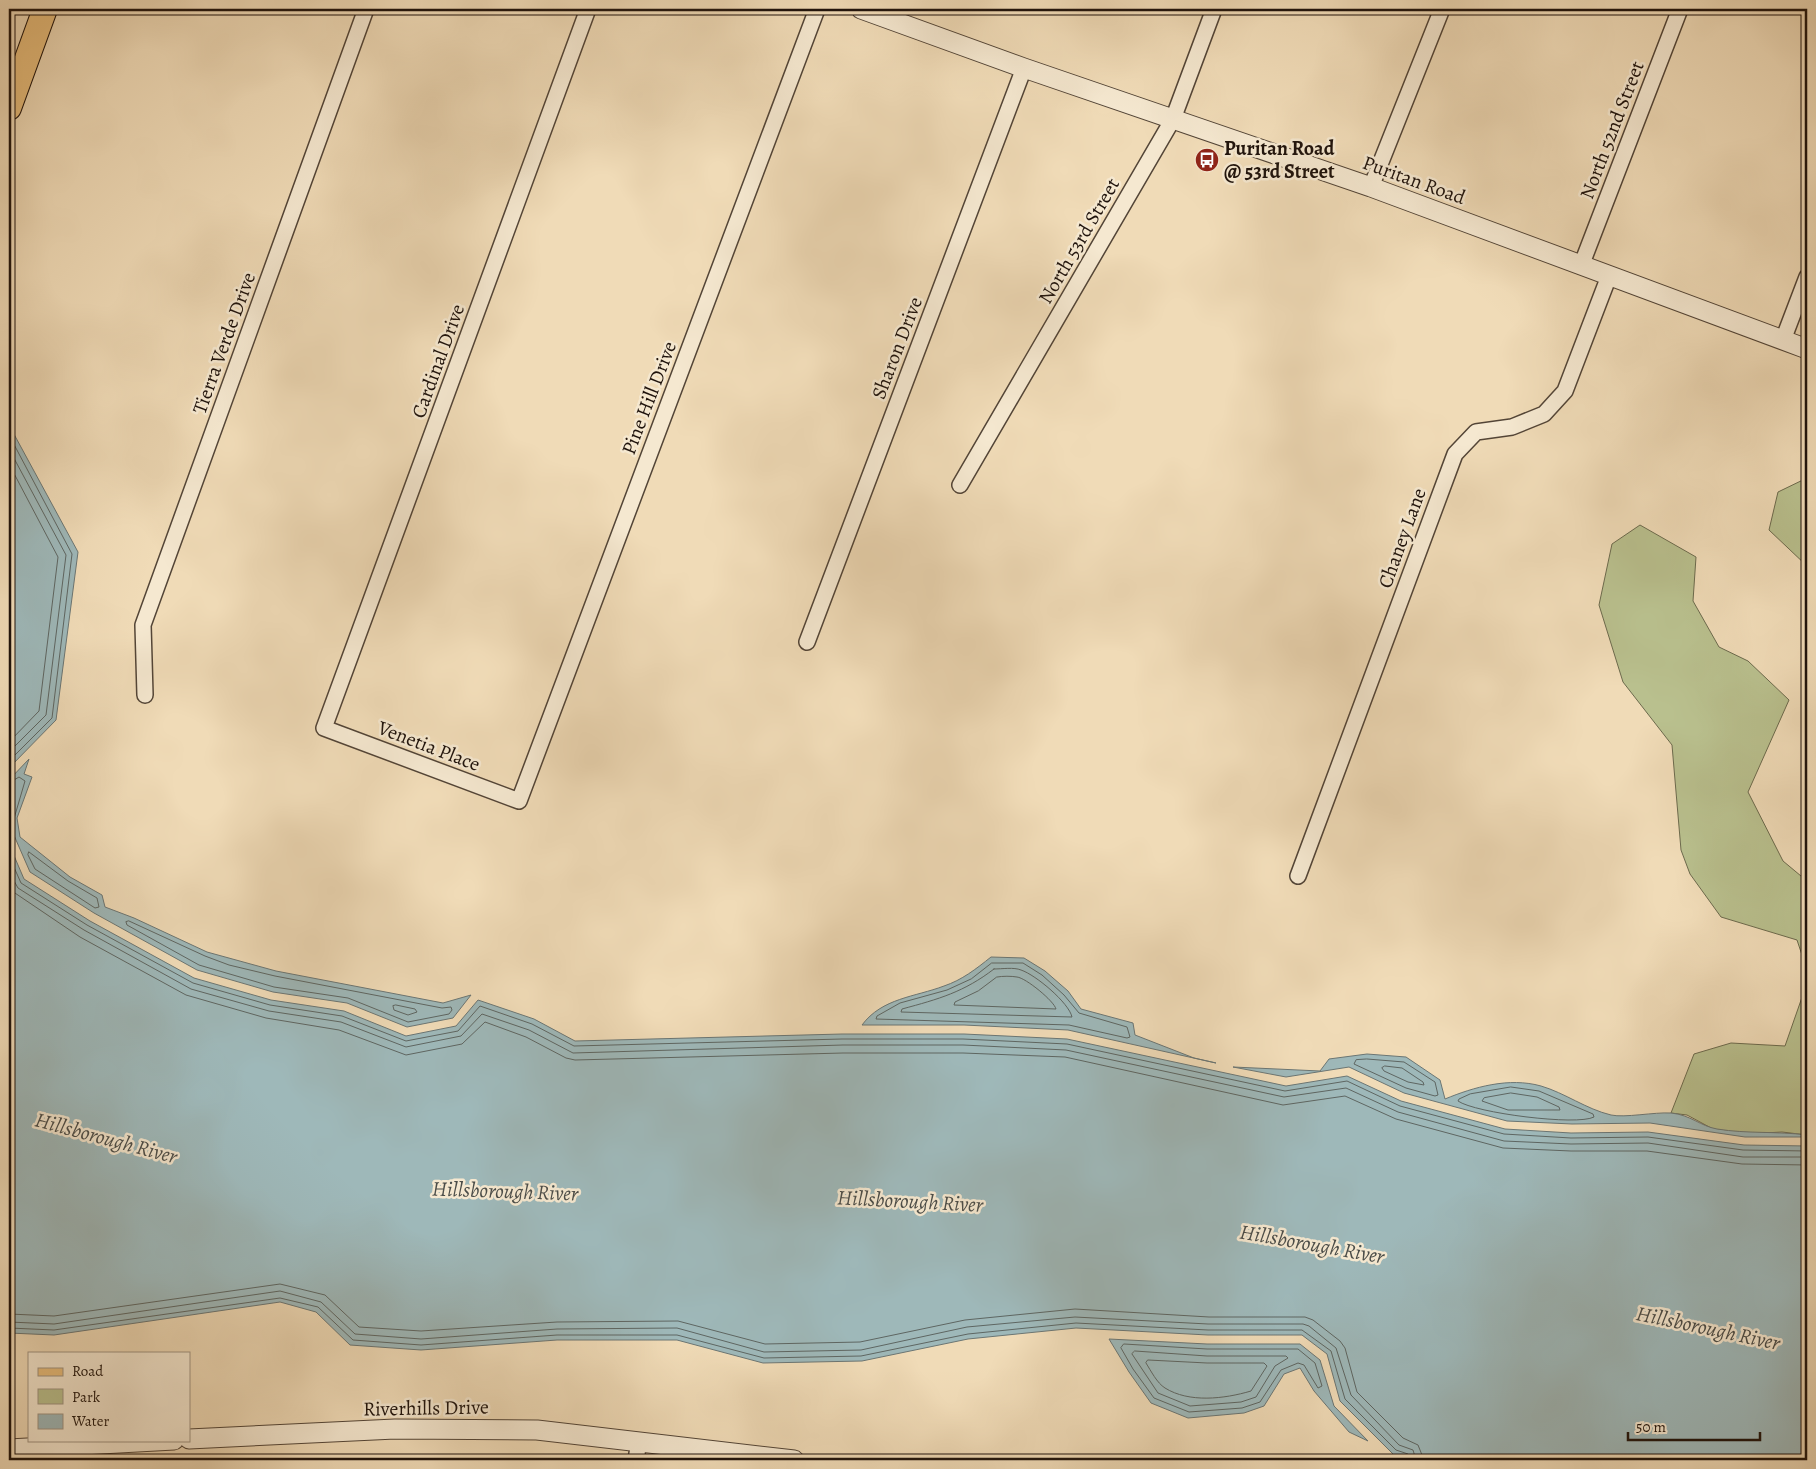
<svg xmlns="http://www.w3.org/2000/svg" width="1816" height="1469" viewBox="0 0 1816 1469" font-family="Alegreya,serif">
<rect width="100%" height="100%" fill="#f0dbb7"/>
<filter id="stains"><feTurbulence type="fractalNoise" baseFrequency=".004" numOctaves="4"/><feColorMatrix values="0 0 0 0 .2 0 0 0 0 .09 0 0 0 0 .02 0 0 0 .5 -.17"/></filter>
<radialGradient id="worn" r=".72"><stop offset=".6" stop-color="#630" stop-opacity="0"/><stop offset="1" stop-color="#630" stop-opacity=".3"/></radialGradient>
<g fill="#b9c08e" stroke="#6c6a4d">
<path d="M1807,478V566L1769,530L1778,492Z"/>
<path d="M1640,525L1696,557L1693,601L1719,647L1748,661L1789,700L1748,792L1783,861L1807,881V970L1797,940L1721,917L1690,874L1681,850L1672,745L1623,682L1599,605L1612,544Z"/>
<path d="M1807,983V1135L1782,1132L1747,1134L1713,1129L1687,1115L1671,1113L1694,1054L1731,1043L1785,1046Z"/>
</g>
<g fill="#9eb8b9" stroke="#6b7674">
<path d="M9,425L78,552L56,720L9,768Z"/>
<path d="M29,759L24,774L32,777L17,818L20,837L70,877L102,895L105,907L134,918L207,952L276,971L443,1003L471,995L453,1018L407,1027L347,1003L273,992L197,970L94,913L30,872L9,824V780Z"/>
<path d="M9,844L24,879L90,921L194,978L271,1000L344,1011L406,1036L456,1026L478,1000L534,1019L575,1041L842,1034H964L1067,1039L1286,1086L1347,1076L1401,1101L1505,1129L1571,1133L1648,1132L1744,1145L1807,1146V1460H1413L1394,1455L1340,1401L1327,1354L1302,1335H1208L1076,1328L968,1339L862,1361L763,1363L677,1340H557L421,1350L350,1345L316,1312L280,1302L54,1335L9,1333Z"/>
<path d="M991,957L1024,958L1045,971L1068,991L1081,1009L1133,1023L1135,1035L1194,1058L1216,1063L1068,1030L964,1025H862C882,998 915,997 944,986C962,980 976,969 991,957Z"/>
<path d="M1367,1054L1406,1057L1440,1080L1445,1099C1474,1087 1509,1077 1541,1086C1565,1093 1586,1109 1611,1115C1625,1118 1654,1112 1671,1113C1691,1115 1700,1126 1717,1129C1748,1134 1776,1131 1807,1135V1137H1745L1650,1123L1572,1124L1507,1121L1404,1093L1349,1067L1286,1077L1233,1067L1320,1071L1329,1059Z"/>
<path d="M1109,1339L1207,1344H1300L1320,1360L1334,1406L1368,1441L1349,1432L1314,1391L1300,1368L1284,1374L1264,1406L1244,1413L1188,1418L1151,1403L1129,1372Z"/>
</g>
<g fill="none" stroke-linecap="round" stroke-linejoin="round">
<g stroke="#5e6662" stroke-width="1">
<path d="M9,435L72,554L52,718L9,761"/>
<path d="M9,449L66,555L46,715L9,752"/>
<path d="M9,464L58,557L39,711L9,742"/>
<path d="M9,783L19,777L25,781L13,822L9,824"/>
<path d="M29,852L68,881L97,898L99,907L95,908L35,869L28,855Z"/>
<path d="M9,856L21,883L87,925L193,983L270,1005L342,1016L406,1041L458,1031L480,1006L532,1024L574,1046L842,1039H963L1067,1044L1285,1091L1347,1081L1400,1106L1504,1134L1571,1138L1648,1137L1743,1150L1807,1151"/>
<path d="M9,872L18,888L84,930L191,989L269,1011L341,1022L406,1047L461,1036L482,1014L529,1030L573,1053L843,1045H963L1066,1050L1284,1097L1346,1088L1398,1112L1504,1141L1571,1144L1648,1143L1743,1157H1807"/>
<path d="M9,889L80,937L186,995L266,1018L339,1030L406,1055L462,1044L485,1022L526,1037L566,1058L575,1060L843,1053H963L1065,1057L1283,1105L1345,1096L1396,1119L1503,1148L1571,1151H1647L1742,1164L1807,1165"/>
<path d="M129,921L205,956L229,965L275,976L442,1008L451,1007L452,1010L449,1014L408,1022L348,998L274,987L199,965L127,925L126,922Z"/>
<path d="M992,963H1023L1042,975L1064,995L1079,1013L1127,1027L1130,1037L1127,1038L1069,1025L876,1019L877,1016L900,1003L947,990L971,979Z"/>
<path d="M994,969C1002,969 1014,967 1021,970C1036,975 1069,1003 1072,1017L901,1012L902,1009C939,999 964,992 994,969Z"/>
<path d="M997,977C1003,976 1011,976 1017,977C1026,978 1054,1001 1056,1009L954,1005L955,1002L978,991Z"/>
<path d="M396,1005L415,1009L417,1012L408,1015L394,1010L393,1006Z"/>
<path d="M1367,1059L1404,1062L1435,1082L1438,1095L1435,1096L1406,1088L1354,1064L1356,1060Z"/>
<path d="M1385,1066L1402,1068L1423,1082L1424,1085L1408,1082L1384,1071L1382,1068Z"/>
<path d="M1511,1087L1539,1091L1593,1114L1594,1117C1577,1126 1475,1113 1458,1101L1459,1099L1470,1094Z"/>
<path d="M1511,1093L1537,1097L1559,1107L1560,1110H1508L1482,1101L1484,1098Z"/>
<path d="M9,1314L54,1316L280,1284L325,1295L359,1327L421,1331L557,1322L678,1321L765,1344L860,1342L965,1320L1075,1309L1209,1317H1305L1313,1320L1340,1341L1345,1348L1357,1392L1403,1438L1418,1445L1424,1460"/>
<path d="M9,1322L54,1324L280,1291L321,1302L355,1334L421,1339L557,1329L677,1328L764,1352L861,1350L967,1327L1075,1317L1208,1324H1303L1309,1326L1336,1348L1351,1395L1399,1445L1413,1450L1416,1460"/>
<path d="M9,1328L54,1330L280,1298L318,1307L353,1340L421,1345L557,1335H677L764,1358L861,1356L968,1334L1076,1323L1208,1330H1302L1331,1351L1345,1399L1396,1450L1408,1454L1410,1460"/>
<path d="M1124,1344L1207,1349H1298L1315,1363L1322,1386L1318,1388L1304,1365L1298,1363L1281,1370L1260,1402L1242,1408L1189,1412L1154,1398L1133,1369L1121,1348Z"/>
<path d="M1135,1351L1207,1356H1286L1288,1358L1275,1366L1256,1397L1241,1402L1190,1406L1158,1393L1132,1354Z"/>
<path d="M1148,1360L1207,1363H1264L1267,1366L1251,1391C1224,1399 1189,1403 1165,1388C1157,1383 1151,1371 1146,1363Z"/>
</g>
<g stroke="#534537" stroke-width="18">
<g id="minor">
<path d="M588,9L324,728L519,801L817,9"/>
<path d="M1371,187L1442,9"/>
<path d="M1581,266L1680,9"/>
<path d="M1783,340L1807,277"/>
<path d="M960,485L1173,119L1214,9"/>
<path d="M807,642L1024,68"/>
<path d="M145,695L143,625L366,9"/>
<path d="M1298,876L1455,454L1476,432L1512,427L1544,414L1565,391L1609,276"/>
<path d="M636,1460L639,1441"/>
<path d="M672,1460L677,1446"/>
</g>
</g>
<g stroke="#534537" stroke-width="21">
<g id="tertiary">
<path d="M861,9L1024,68L1371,187L1807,349"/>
<path d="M189,1439L395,1429L537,1430L794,1460"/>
<path d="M9,1449L174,1440"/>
</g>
</g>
<g stroke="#1f130c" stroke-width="26">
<path id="primary" d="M9,108L45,9"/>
</g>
<use href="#minor" stroke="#f5e8d0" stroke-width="15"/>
<use href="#tertiary" stroke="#f5e8d0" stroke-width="19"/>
<use href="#primary" stroke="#e8be7c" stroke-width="24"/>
</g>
<defs>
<g id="bus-disc" transform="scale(1.25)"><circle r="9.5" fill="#8f2418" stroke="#f5e8d0"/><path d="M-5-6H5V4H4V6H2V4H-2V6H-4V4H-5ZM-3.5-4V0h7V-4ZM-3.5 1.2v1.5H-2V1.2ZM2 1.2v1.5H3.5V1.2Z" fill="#fff"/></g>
</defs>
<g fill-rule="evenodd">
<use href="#bus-disc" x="1207" y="160"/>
</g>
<g text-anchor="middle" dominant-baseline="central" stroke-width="5" stroke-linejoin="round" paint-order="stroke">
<g font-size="20" fill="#1f130c" stroke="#f5e8d0">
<text transform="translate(1612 130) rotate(-69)">North 52nd Street</text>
<text transform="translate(1414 180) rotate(20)">Puritan Road</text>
<text transform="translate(1079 241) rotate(-60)">North 53rd Street</text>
<text transform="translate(224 343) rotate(-70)">Tierra Verde Drive</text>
<text transform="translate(897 348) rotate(-69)">Sharon Drive</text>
<text transform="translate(438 361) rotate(-70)">Cardinal Drive</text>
<text transform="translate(649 398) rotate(-69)">Pine Hill Drive</text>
<text transform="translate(1402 538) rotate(-70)">Chaney Lane</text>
<text transform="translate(429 746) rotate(21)">Venetia Place</text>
<text transform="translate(426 1408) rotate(-1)">Riverhills Drive</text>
</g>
<g font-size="20" font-weight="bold" fill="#1f130c" stroke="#f5e8d0" text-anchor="start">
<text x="1224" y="148">Puritan Road<tspan x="1224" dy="23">@ 53rd Street</tspan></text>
</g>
<g font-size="21" font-style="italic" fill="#4b4d49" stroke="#f5e8d0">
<text transform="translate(106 1138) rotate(15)">Hillsborough River</text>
<text transform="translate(505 1191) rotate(2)">Hillsborough River</text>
<text transform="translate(910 1201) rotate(3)">Hillsborough River</text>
<text transform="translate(1312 1244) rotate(10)">Hillsborough River</text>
<text transform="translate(1708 1328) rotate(12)">Hillsborough River</text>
</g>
</g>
<rect width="1816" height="1469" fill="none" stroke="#f0dbb7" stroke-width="30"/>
<rect x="10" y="10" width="1796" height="1449" fill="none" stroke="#1f130c" stroke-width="2.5"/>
<rect x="15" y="15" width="1786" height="1439" fill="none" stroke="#1f130c"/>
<rect x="28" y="1352" width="162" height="90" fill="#f5e8d0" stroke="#9f9382"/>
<rect x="38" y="1368" width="25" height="8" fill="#e8be7c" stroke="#9f9382"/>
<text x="72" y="1376" font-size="15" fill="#1f130c">Road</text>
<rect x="38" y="1389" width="25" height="15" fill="#b9c08e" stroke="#9f9382"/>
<text x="72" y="1402" font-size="15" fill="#1f130c">Park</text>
<rect x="38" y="1414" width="25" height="15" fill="#9eb8b9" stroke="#9f9382"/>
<text x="72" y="1426" font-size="15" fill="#1f130c">Water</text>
<path d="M1628 1432v8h132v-8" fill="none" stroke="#1f130c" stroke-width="2.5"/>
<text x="1636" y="1432" font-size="15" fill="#1f130c" stroke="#f5e8d0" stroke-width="4" paint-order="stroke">50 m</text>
<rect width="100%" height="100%" filter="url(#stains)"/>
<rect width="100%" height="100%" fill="url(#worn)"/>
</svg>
